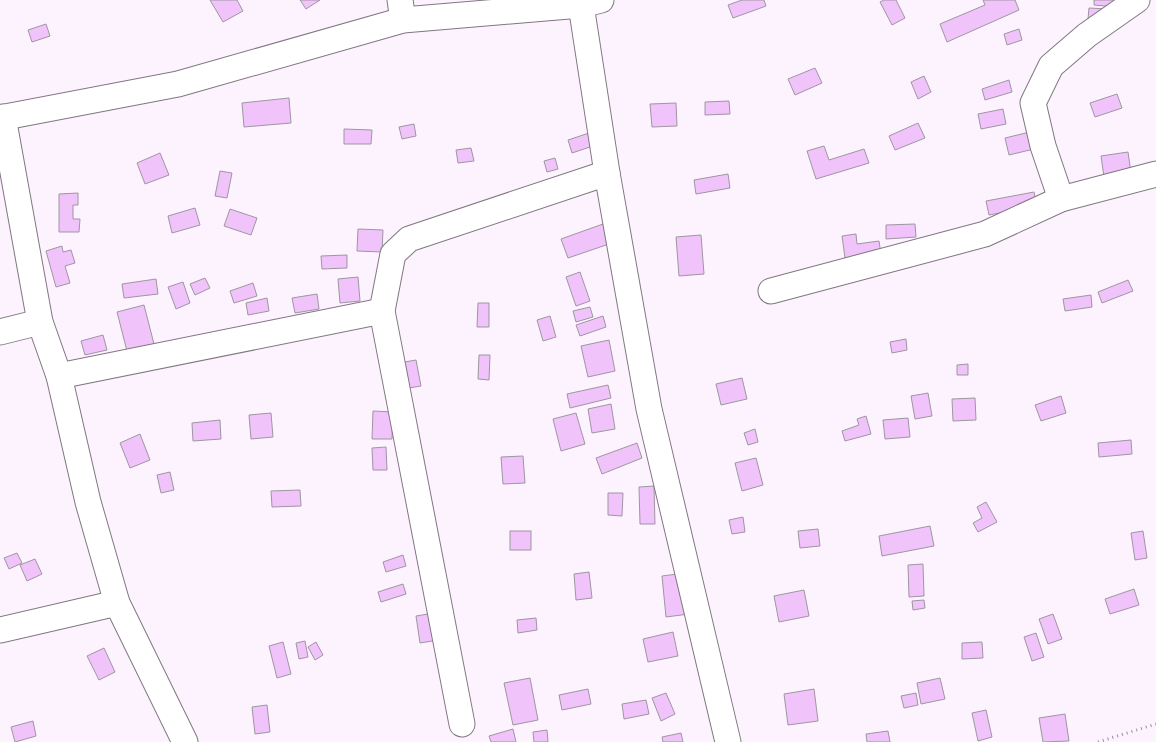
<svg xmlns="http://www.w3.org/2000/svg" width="1156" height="742" viewBox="0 0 1156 742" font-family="'Alegreya Sans',sans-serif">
<rect width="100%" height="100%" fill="#fcf3fe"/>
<g fill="#f0c3fa" stroke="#9f96a1">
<path d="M210,0H237L243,11L223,22Z"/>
<path d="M300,0H320L306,9Z"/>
<path d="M742,0H764L766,6L733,18L728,5Z"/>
<path d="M884,0H896L905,18L892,25L880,2Z"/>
<path d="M983,0H1015L1019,10L947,42L940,24L985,5Z"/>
<path d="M1094,0H1117L1116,7L1094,5Z"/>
<path d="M1089,8L1107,9L1088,19Z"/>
<path d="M46,24L50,36L32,42L28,30Z"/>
<path d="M1019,29L1022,40L1007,45L1004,34Z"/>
<path d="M815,68L822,83L795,95L788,79Z"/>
<path d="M924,76L931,92L918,99L911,82Z"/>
<path d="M1009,80L1012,92L985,100L982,89Z"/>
<path d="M1117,94L1122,108L1095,117L1090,103Z"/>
<path d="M289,98L291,123L244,127L242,103Z"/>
<path d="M729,101L730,114L705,115V102Z"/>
<path d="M676,103L677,126L652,127L650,104Z"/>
<path d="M1003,109L1006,124L981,129L978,114Z"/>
<path d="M918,123L925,138L895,150L889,136Z"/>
<path d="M414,124L416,136L402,139L399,127Z"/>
<path d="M344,129L372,130L371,144H344Z"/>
<path d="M1030,132L1034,149L1009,155L1005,138Z"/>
<path d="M589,133L593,146L572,153L568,140Z"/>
<path d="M824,146L829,160L864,149L869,163L816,179L807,151Z"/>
<path d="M471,148L474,161L458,163L456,150Z"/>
<path d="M1128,152L1131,173L1104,177L1101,156Z"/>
<path d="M160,153L169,175L145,184L137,163Z"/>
<path d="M555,158L558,169L547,172L544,161Z"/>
<path d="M220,171L232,173L227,198L215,196Z"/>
<path d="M728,174L730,188L696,194L694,180Z"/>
<path d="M1034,192L1037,206L989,215L986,201Z"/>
<path d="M78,193V205H73V219H80L79,232H59V194Z"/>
<path d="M195,208L200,225L172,233L168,216Z"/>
<path d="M230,209L257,218L251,235L224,226Z"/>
<path d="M603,224L609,244L568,258L561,239Z"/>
<path d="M915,224L916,237L886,239V225Z"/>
<path d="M358,229L383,230L382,252L357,251Z"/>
<path d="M856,234L857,244L879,241L881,254L845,258L842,236Z"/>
<path d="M701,235L704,274L679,276L676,237Z"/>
<path d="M62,246L63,252L71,250L75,263L65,266L70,283L56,287L46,251Z"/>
<path d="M347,255V268L322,269L321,256Z"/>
<path d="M580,272L590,301L576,306L566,277Z"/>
<path d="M358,277L360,301L340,303L338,279Z"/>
<path d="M205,278L210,288L195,295L190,284Z"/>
<path d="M156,279L158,294L124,298L122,284Z"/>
<path d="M1128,280L1133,291L1102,303L1098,292Z"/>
<path d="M183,282L190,303L176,309L168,287Z"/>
<path d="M253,283L257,296L234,303L230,291Z"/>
<path d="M317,294L319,309L295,313L292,298Z"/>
<path d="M1091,295L1092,307L1065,311L1063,299Z"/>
<path d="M267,298L269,311L248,315L246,303Z"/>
<path d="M478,303H489V327H477Z"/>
<path d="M144,305L154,344L127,351L117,312Z"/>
<path d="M590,307L593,317L576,322L573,311Z"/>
<path d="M550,316L556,337L543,341L537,320Z"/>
<path d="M603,316L606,327L580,336L576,325Z"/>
<path d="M103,335L107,350L85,355L81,341Z"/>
<path d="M906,339L907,350L892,353L890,342Z"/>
<path d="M609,340L615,371L588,377L581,346Z"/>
<path d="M479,355H490L489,380L478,379Z"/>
<path d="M416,360L421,386L403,389L399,363Z"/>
<path d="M968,364V375H957V365Z"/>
<path d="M742,378L747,399L721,405L716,384Z"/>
<path d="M608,385L611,398L570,408L567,394Z"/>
<path d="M928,393L932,416L915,419L911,396Z"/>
<path d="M1061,396L1066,413L1041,421L1035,405Z"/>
<path d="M975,398L976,420L953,421L952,399Z"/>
<path d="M611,404L615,429L592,433L588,409Z"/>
<path d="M373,411L393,412L392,439H372Z"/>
<path d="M271,413L273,437L251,439L249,415Z"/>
<path d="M576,413L585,444L561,451L553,419Z"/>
<path d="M866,416L871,434L845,441L842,431L859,425L857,419Z"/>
<path d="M908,418L910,437L885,439L883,420Z"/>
<path d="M220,420L221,439L193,441L192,423Z"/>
<path d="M755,429L758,442L748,445L744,433Z"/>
<path d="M140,434L150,460L130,468L120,443Z"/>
<path d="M1131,440L1132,454L1099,457L1098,443Z"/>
<path d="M637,443L642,458L602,474L596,458Z"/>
<path d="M386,447L387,470H373L372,448Z"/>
<path d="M523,456L525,483L503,484L501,457Z"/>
<path d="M756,458L763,485L742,491L735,463Z"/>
<path d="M170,472L174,490L161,493L157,475Z"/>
<path d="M654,486L655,524H640L639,487Z"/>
<path d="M300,490L301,506L272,507L271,491Z"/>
<path d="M608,493H623L622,516L608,515Z"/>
<path d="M986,502L997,522L978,532L973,523L982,518L977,507Z"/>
<path d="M743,517L745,532L732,534L729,520Z"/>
<path d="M930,526L934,546L882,556L879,536Z"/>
<path d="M818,529L820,546L800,548L798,531Z"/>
<rect x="510" y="531" width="21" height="19"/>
<path d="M1143,531L1147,558L1135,560L1131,533Z"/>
<path d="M17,553L22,563L9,569L4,558Z"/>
<path d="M403,555L406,566L386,572L383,562Z"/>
<path d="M35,559L42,574L27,581L20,565Z"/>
<path d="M923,564L924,596L909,597L908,565Z"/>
<path d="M589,572L592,598L576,600L574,574Z"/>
<path d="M685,573L689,614L666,617L662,576Z"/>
<path d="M403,584L406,594L381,602L378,592Z"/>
<path d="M1134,589L1139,605L1110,614L1105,599Z"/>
<path d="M804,590L809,616L779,622L774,596Z"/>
<path d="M924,600L925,608L913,610L912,601Z"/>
<path d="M434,613L438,640L420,643L416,616Z"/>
<path d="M1053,614L1062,639L1048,644L1039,619Z"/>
<path d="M536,618L537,630L518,633L517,620Z"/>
<path d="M673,632L678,656L648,662L643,639Z"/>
<path d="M1036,633L1044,657L1032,661L1024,637Z"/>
<path d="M305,641L308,657L299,659L296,643Z"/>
<path d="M283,642L291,674L277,678L269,646Z"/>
<path d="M316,642L323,655L315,660L308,647Z"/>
<path d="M982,642L983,658L962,659V643Z"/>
<path d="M104,648L115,672L99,680L87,656Z"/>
<path d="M530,678L538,720L513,725L504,683Z"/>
<path d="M940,678L945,699L921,704L917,683Z"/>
<path d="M588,689L591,704L562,710L559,695Z"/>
<path d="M814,689L818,721L788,725L784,694Z"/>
<path d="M666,693L675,714L661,721L652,698Z"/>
<path d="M916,693L918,705L904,708L901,696Z"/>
<path d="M646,700L649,714L624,719L622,704Z"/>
<path d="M267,705L270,732L255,734L252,707Z"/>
<path d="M986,710L992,737L978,741L972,713Z"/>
<path d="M1065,714L1069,741L1043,742L1039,718Z"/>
<path d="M33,721L36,736L15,742L11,727Z"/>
<path d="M513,729L516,742H491L489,736Z"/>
<path d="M547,730L548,742H534L533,732Z"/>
<path d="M888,731L890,742H867L866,734Z"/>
<path d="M681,733L683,742H663L662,737Z"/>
</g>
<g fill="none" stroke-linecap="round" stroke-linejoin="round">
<g stroke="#807781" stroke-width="27">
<g id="minor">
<path d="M400,0L403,20"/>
<path d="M581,5L607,173L649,409L728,742"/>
<path d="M3,117L40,322L59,376L88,502L117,603L185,742"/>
<path d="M0,118L178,84L403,20L581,5L601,0"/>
<path d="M1061,199L1043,146L1033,103L1051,66L1087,35L1137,0"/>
<path d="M771,291L985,234L1061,199L1156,174"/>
<path d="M0,332L40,322"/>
<path d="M59,376L382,311"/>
<path d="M0,630L117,603"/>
<path d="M462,724L382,311L393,254L409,239L607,173"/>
</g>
</g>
<path stroke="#979199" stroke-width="3" stroke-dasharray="1 4" stroke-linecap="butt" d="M1098,742L1156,724"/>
<use href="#minor" stroke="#fff" stroke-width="25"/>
</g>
</svg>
